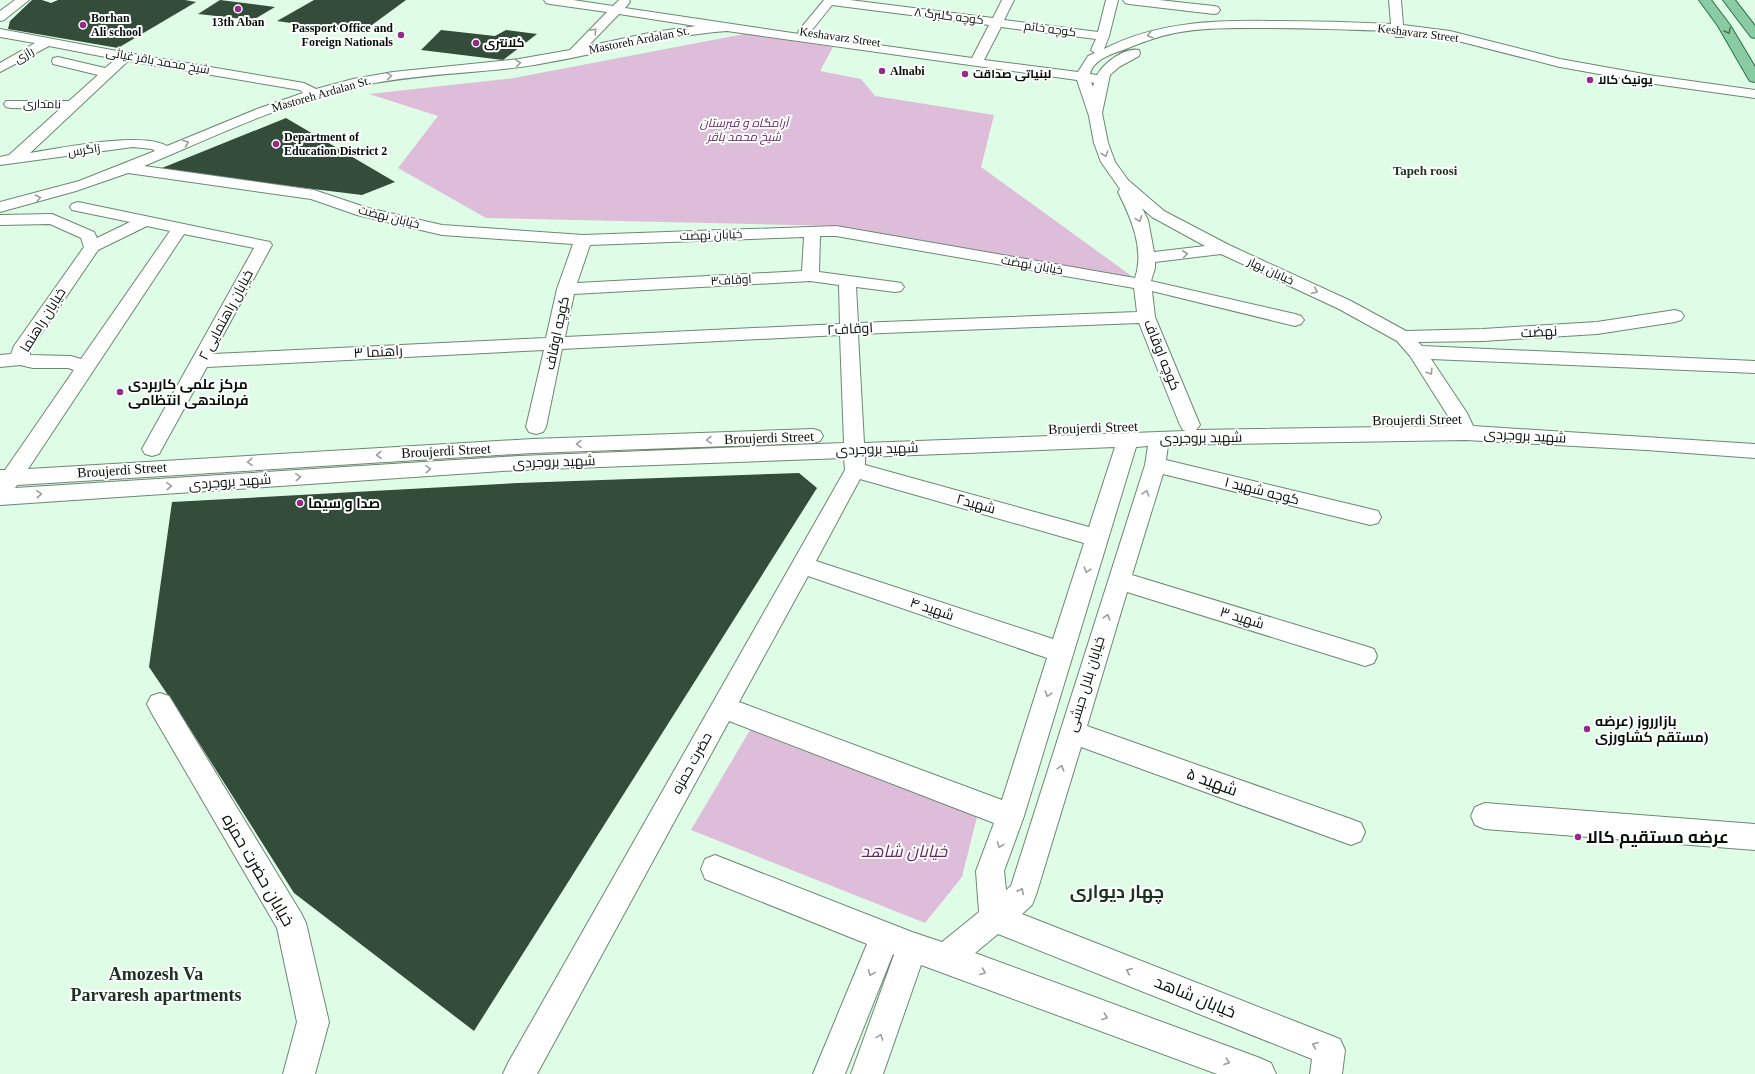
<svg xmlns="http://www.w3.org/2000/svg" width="1755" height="1074" viewBox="0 0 1755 1074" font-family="'Times New Roman',Cairo,serif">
<rect width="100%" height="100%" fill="#dffde6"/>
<g fill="#ddbdd9">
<path d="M744,34L833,47L820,71L861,79L875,96L994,115L981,167L1133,277L838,226L486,218L398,168L438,116L369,94L514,78Z"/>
<path d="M750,730L977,817L962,877L925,923L691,830Z"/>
</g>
<g fill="#344c3a">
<path d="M32,0H42L51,3L58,0H185L196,2L118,48L8,29L10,21Z"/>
<path d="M220,0L275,7L253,20L198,14Z"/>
<path d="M314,0H406L361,33L277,21Z"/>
<path d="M441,30L495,36L506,30L537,34L503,60L421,50Z"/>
<path d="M286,118L395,182L362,195L157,170Z"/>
<path d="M799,473L817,488L474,1031L294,893L178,710L149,667L172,502L518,483Z"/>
</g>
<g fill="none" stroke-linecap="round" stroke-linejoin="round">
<g stroke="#6c8773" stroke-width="2">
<g id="minor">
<path d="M15,0H29L4,20L0,21V11Z"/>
<path d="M544,0H573L613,6L619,0H629L630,2L625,8L799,34L798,32L800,29L824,0H850L993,18L1002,0H1014L1004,20L1098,32L1106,0H1118L1109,36L1104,49C1158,21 1218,20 1277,21C1315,21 1353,22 1391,24L1389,0H1401L1403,25L1450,31L1560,59L1655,76L1755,90V98L1655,84L1560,67L1450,39L1406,33L1404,37H1396L1393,31C1351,30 1310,28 1268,28C1237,28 1205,27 1175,33C1156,37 1140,43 1123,50C1111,54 1093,60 1090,74L1097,75C1104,63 1124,47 1139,50L1140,53L1139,56L1119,67L1110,75L1102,113L1108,143L1115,162L1128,180L1164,211L1229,245L1351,301L1406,331L1483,329L1597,322L1675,310L1681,312L1684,316L1681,320L1675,322L1597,334L1483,341L1418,342L1422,346L1755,361V373L1431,359L1467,413L1473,426L1755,444V458L1646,450L1465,440L1168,445L1166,460L1370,509L1378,511L1381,517L1378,523L1370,525L1163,474L1132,575L1365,646L1374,649L1377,656L1374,663L1365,666L1127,592L1087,726L1351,819L1361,823L1365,832L1361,841L1351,845L1081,747L1036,895L1032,905L1022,914L1340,1039L1345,1050L1342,1074H1310L1312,1059L998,934L975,953L1260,1058L1271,1063L1276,1074H1217L921,965L883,1074H851L894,955L893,954L845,1074H813L867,944L705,879L701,869L705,859L715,855L912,932L942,942L979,912L976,871L994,823L729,721L537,1074H503L508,1063L845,470L844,458L519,470L0,505V470H5L74,370L68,368H33L20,365L0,367V355L11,354L14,346L84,247L81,238L50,224L0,225V215L52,214L94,232L97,238L130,222L72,210L70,207L72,204L78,202L270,242L272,245L213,354L546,338L557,289L573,244L442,235L357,215L311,199L128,173L76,191L0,212V202L79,181L155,151L152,149L133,147L0,165V157L9,155L60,109L11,108L6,107L4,104L6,101H69L98,75L53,64L52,61L53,58L58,57L105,68L116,59L49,46L0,72V63L35,43L0,37V29L133,54L304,83L316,89L353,79L393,72L519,59L570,50L607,12L550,4L546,3ZM832,5L989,25L972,58L806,35H808ZM619,14L696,26L654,32L588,46ZM1001,27L1096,39L1091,50L1095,53L1088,56L1078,72L984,60ZM727,31L1077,80L1089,116L1094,143L1101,162L1120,189L1118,192C1131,218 1145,249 1135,278L836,226L583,235L442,225L368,208L314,190L144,166C216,136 289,100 365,85C421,73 478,74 534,65C598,54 661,36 727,31ZM128,61L300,90L303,93L257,109L167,146C142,131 61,148 30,153ZM1091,82L1094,83L1093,87ZM1142,208L1152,217L1205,246L1154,252L1148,220ZM147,226L170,231L81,359L71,356L30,355V350L98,250ZM184,234L254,248L142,449L145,454L152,456L159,454L207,367L544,350L526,427L529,432L536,434L543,432L546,427L562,349L840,335L844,443L519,456L15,488L17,485L532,453L813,443L820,441L823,436L820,431L813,429L532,439L28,469ZM820,236H836L1134,288L1137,312L858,323L856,287L895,292L901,291L904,287L901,283L895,282L819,272ZM804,237L802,271L577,283L590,245ZM1221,254L1339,309L1397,341L1410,356L1450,419L1453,426L1196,430L1200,425L1155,317L1152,291L1295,326L1301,324L1304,320L1301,316L1295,314L1151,281L1155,268V262ZM810,281L839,285L840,324L565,337L574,294ZM1139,323L1180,425L1183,430L1186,431L864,443L858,334ZM1148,446L1145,465L1011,886L1006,890L1004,871L1024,816L1136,447ZM1115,447L1089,527L865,465V457ZM860,479L1084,543L1053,639L816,561ZM808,576L1047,658L1002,800L739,702Z"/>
<path d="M1123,0H1159L1214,6L1218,7L1220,10L1218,13L1214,14L1129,4L1125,3Z"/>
<path d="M160,693L169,696L301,913L306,923L329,1022L315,1074H283L297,1022L277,928L151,712L147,704L151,696Z"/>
<path d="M1485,803L1755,824V850L1485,829L1475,825L1471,816L1475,807Z"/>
</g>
</g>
<g stroke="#297344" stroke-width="2">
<g id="major">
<path d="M1699,0H1711L1730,25L1755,67V82L1750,81L1748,78L1718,26Z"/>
<path d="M1723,0H1735L1755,26V38L1751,37Z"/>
</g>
</g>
<use href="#minor" fill="#fff" fill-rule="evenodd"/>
<use href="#major" fill="#8acba3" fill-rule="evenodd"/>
</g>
<defs><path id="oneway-chevron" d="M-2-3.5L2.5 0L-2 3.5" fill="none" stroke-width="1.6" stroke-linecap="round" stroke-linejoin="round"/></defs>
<g stroke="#9b9f9c">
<use href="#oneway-chevron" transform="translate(594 31) rotate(-47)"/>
<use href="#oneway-chevron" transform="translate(1150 35) rotate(164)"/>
<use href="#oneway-chevron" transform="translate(518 63) rotate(-7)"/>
<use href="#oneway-chevron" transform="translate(389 76) rotate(-9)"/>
<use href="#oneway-chevron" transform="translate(186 143) rotate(-22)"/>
<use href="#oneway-chevron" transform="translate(1105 154) rotate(71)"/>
<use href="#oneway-chevron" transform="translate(38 198) rotate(-13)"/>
<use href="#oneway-chevron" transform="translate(1139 219) rotate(70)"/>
<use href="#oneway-chevron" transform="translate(1185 254) rotate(-7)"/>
<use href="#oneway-chevron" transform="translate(1315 291) rotate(25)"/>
<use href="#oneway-chevron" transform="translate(1430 372) rotate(57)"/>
<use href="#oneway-chevron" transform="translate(709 440) rotate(178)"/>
<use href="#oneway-chevron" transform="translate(579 444) rotate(178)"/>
<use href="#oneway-chevron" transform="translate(379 455) rotate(177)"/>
<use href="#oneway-chevron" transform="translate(250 462) rotate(177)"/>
<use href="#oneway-chevron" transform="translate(428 469) rotate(-4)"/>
<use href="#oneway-chevron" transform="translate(298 477) rotate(-4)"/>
<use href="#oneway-chevron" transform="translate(169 486) rotate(-4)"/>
<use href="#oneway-chevron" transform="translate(1146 493) rotate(-72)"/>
<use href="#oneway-chevron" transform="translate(39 494) rotate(-4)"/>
<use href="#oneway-chevron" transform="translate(1087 570) rotate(107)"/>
<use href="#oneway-chevron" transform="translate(1107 617) rotate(-73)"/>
<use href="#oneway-chevron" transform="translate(1048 694) rotate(107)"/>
<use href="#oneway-chevron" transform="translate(1061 768) rotate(-73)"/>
<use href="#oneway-chevron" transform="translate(1000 845) rotate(110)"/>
<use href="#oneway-chevron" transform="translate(1021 891) rotate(-63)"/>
<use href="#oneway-chevron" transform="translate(1129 971) rotate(-158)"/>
<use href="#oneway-chevron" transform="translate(983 972) rotate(20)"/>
<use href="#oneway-chevron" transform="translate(871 973) rotate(112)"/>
<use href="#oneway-chevron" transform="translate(1105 1017) rotate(20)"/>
<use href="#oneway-chevron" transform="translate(880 1037) rotate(-70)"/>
<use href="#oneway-chevron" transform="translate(1315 1045) rotate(-158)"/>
<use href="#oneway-chevron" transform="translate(1227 1062) rotate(20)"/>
</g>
<use stroke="#4e765d" href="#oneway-chevron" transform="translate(1728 31) rotate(60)"/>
<g fill="#942a8d" stroke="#fff" stroke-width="1.5">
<circle cx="238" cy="9" r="4"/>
<circle cx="83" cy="25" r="4"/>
<circle cx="401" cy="35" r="4"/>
<circle cx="476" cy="43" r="4"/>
<circle cx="882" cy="71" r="4"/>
<circle cx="965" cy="74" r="4"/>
<circle cx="1590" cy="80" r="4"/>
<circle cx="276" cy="144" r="4"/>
<circle cx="120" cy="392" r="4"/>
<circle cx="300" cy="503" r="4"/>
<circle cx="1587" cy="729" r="4"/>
<circle cx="1578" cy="837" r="4"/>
</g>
<g text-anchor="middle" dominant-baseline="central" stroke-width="4" stroke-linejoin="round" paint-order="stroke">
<g font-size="12" fill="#050f08" stroke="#fff">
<text transform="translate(949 16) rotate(7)">کوچه گلبرگ ۸</text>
<text transform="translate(1050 29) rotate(8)">کوچه خاتم</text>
<text transform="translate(1418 33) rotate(7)">Keshavarz Street</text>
<text transform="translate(840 37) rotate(8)">Keshavarz Street</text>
<text transform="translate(639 40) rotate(-11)">Mastoreh Ardalan St.</text>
<text transform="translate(24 55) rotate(-30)">رازی</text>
<text transform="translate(158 61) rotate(10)">شیخ محمد باقر غیاثی</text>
<text transform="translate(321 94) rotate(-16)">Mastoreh Ardalan St.</text>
<text transform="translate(42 104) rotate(1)">نامداری</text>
<text transform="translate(84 150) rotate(-8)">زاگرس</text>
<text transform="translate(389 217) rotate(14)">خیابان نهضت</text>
<text transform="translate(711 235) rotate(-2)">خیابان نهضت</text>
<text transform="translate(1032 265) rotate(10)">خیابان نهضت</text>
<text transform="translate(1271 271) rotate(25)">خیابان بهار</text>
<text transform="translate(731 280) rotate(-3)">اوقاف۳</text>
</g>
<g font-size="12" font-weight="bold" fill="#050f08" stroke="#fff" text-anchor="start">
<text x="91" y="18">Borhan<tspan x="91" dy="14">Ali school</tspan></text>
<text x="238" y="22" text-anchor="middle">13th Aban</text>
<text x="393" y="28" text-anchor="end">Passport Office and<tspan x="393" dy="14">Foreign Nationals</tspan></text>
<text x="484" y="43">کلانتری</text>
<text x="890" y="71">Alnabi</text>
<text x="973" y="74">لبنیاتی ‌صداقت</text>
<text x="1598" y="80">یونیک کالا</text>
<text x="284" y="137">Department of<tspan x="284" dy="14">Education District 2</tspan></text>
</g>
<g font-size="12" font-style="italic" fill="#652761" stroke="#fff">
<text x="744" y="123">آرامگاه و قبرستان<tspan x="744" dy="14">شیخ محمد باقر</tspan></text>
</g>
<g font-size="13" font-weight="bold" fill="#1a3221" stroke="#fff">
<text x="1425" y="170">Tapeh roosi</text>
</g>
<g font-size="14" fill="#050f08" stroke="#fff">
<text transform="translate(226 315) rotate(-62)">خیابان راهنمایی ۲</text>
<text transform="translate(43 320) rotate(-58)">خیابان راهنما</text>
<text transform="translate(850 329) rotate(-3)">اوقاف۲</text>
<text transform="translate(1539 332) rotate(-3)">نهضت</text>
<text transform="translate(557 333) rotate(-78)">کوچه اوقاف</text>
<text transform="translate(378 352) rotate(-3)">راهنما ۳</text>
<text transform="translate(1162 355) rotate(68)">کوچه اوقاف</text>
<text transform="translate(1417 420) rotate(-1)">Broujerdi Street</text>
<text transform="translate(1093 428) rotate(-2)">Broujerdi Street</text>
<text transform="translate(1525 436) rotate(3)">شهید بروجردی</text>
<text transform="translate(769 438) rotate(-2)">Broujerdi Street</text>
<text transform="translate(1201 438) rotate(-1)">شهید بروجردی</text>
<text transform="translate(877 449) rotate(-2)">شهید بروجردی</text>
<text transform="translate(446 451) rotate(-3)">Broujerdi Street</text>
<text transform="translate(554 462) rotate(-2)">شهید بروجردی</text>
<text transform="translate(122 470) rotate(-4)">Broujerdi Street</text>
<text transform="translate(230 482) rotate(-4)">شهید بروجردی</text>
<text transform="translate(1262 491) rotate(14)">کوچه شهید ۱</text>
<text transform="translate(976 504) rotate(16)">شهید۲</text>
<text transform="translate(932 609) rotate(18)">شهید ۴</text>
<text transform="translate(1242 618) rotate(17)">شهید ۳</text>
<text transform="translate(1086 684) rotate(-73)">خیابان بلال حبشی</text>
<text transform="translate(692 763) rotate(-61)">حضرت حمزه</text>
</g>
<g font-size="14" font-weight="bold" fill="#050f08" stroke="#fff" text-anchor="start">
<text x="128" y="384">مرکز علمی کاربردی<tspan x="128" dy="16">فرماندهی انتظامی</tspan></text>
<text x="308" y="503">صدا و سیما</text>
<text x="1595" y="721">بازارروز (عرضه<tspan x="1595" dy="16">مستقم کشاورزی)</tspan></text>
</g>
<g font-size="17" fill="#050f08" stroke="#fff">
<text transform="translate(1212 782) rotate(20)">شهید ۵</text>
<text transform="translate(258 870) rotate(60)">خیابان حضرت حمزه</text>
<text transform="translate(1195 997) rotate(22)">خیابان شاهد</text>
</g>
<g font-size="17" font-weight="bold" fill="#050f08" stroke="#fff" text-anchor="start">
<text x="1586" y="837">عرضه مستقیم کالا</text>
</g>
<g font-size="17" font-style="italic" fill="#652761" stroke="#fff">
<text x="904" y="851">خیابان شاهد</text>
</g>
<g font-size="18" font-weight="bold" fill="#1a3221" stroke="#fff">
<text x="1117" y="892">چهار دیواری</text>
<text x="156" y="974">Amozesh Va<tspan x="156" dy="21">Parvaresh apartments</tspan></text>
</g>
</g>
</svg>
